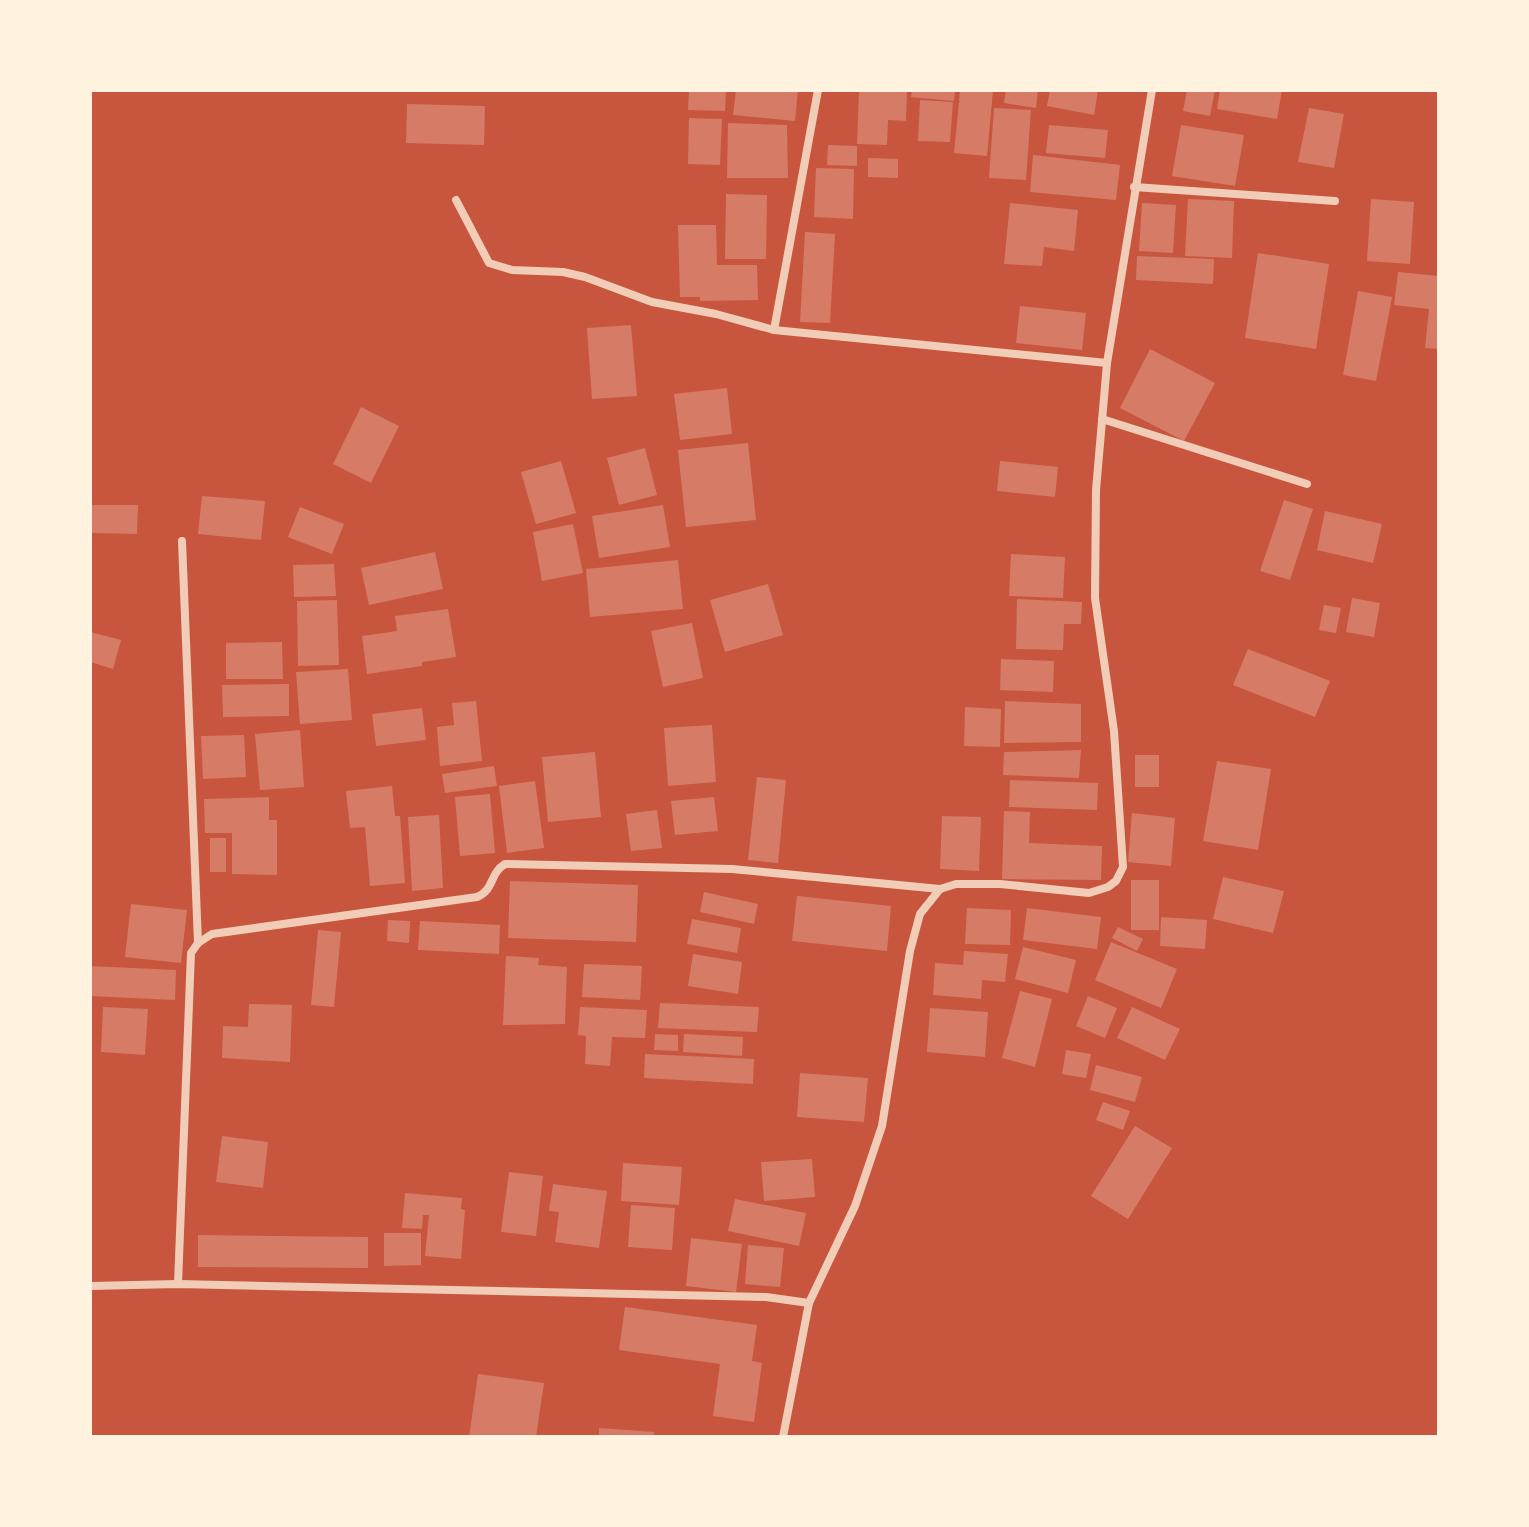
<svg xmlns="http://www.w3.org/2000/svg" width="1529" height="1527" viewBox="0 0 1529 1527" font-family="'PT Sans Narrow',sans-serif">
<rect width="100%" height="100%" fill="#c8553d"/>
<g fill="#d67c66">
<path d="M689,90H726L725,111L688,110Z"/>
<path d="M736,90H798L795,121L733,115Z"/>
<path d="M859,90H907L906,121L888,120L887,145L857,144Z"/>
<path d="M912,90H955L954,101L911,97Z"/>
<path d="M960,90H993L987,156L954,153L959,102H961L959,101Z"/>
<path d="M1006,90H1038L1036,108L1004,103Z"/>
<path d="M1050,90H1098L1094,115L1047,106Z"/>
<path d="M1187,90H1215L1210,116L1183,111Z"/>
<path d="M1220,90H1282L1277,119L1217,109Z"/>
<path d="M920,100L953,102L950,142L918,141Z"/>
<path d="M407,104L485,106L484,145L406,143Z"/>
<path d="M994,108L1031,110L1026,180L989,178Z"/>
<path d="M1309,108L1344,114L1334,168L1298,162Z"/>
<path d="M689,118L722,119L720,165L688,164Z"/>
<path d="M728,123L787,125L788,178H727Z"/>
<path d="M1049,125L1108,130L1105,158L1046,153Z"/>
<path d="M1181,125L1244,135L1235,186L1172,176Z"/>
<path d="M828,145L857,146V166L827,165Z"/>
<path d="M1033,155L1120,165L1116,200L1030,192Z"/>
<path d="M868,158L898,159V178L868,177Z"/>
<path d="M816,168L854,169L853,219L814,217Z"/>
<path d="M726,194L767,195L766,259H725Z"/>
<path d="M1188,199L1234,201L1232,258L1185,256Z"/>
<path d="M1371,199L1414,202L1410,264L1367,261Z"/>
<path d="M1010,203L1078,210L1074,251L1044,247L1042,266L1004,264Z"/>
<path d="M1142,203L1176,205L1173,253L1139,251Z"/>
<path d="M678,225H716L717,265H757L758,300L700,301V297H680Z"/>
<path d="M805,232L835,234L830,323L800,322Z"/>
<path d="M1258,253L1329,264L1316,349L1245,338Z"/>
<path d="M1137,256L1214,259L1213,284L1136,280Z"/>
<path d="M1398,272L1439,276V349L1425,348L1429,309L1394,305Z"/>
<path d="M1358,291L1392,297L1376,381L1343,375Z"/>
<path d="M1020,306L1086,313L1082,350L1016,343Z"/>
<path d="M631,325L637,396L592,399L587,328Z"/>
<path d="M1150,349L1215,383L1184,441L1120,408Z"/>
<path d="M727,388L732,434L680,440L674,394Z"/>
<path d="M361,407L399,426L371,483L333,464Z"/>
<path d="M748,443L756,520L686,527L678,450Z"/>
<path d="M645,448L657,495L619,505L607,458Z"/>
<path d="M561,461L576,513L536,524L521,472Z"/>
<path d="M1000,461L1058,467L1055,497L997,491Z"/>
<path d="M202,496L265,501L261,540L198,534Z"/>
<path d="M1284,500L1313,509L1290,580L1260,571Z"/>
<path d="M92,505H138L137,534L92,533Z"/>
<path d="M663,505L670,547L599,558L592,516Z"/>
<path d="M300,507L344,524L332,554L288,537Z"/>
<path d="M1325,511L1382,524L1373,563L1317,550Z"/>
<path d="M573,524L583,573L542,581L533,532Z"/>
<path d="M435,552L443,589L369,605L361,568Z"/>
<path d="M1011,554L1065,557L1063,598L1009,596Z"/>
<path d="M678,560L683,609L590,617L586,569Z"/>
<path d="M334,564L336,596L294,597L293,565Z"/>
<path d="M768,584L783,635L725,652L710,600Z"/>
<path d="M1352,598L1380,603L1374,637L1346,632Z"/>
<path d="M1017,599L1082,602L1081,624H1064L1063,650L1016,649Z"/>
<path d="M337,600L339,665L298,666L297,601Z"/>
<path d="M1324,605L1341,608L1336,633L1319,630Z"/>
<path d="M448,609L456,657L422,662V666L367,674L362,636L397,631L395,616Z"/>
<path d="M692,623L703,678L663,687L651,631Z"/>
<path d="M90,632L121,640L113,669L90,662Z"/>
<path d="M282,642L283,679H226V643Z"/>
<path d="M1248,649L1330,681L1315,717L1233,685Z"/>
<path d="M1001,659L1054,661L1053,692L1000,690Z"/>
<path d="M348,669L352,720L300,724L296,672Z"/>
<path d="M289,684V716L223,717L222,685Z"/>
<path d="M476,701L482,761L440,766L437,727L454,725L452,703Z"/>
<path d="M1005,701L1081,704V742L1004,743Z"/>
<path d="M965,707L1001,709L1000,747L964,746Z"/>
<path d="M422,708L426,740L376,746L372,714Z"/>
<path d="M712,725L716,782L668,786L664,728Z"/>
<path d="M300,730L304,787L260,790L255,734Z"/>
<path d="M244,735L246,777L203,779L201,736Z"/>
<path d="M1081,750L1079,778L1003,775L1004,752Z"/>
<path d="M595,752L601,817L548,822L542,757Z"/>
<rect x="1135" y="755" width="24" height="32"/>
<path d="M1217,761L1271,769L1258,850L1203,841Z"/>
<path d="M494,766L497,786L445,793L442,774Z"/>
<path d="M757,777L786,780L778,863L748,860Z"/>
<path d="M1010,780L1098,783L1097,810L1009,807Z"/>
<path d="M535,781L544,848L507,853L499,786Z"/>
<path d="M392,786L395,816H400L405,883L370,886L365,827L350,828L346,791Z"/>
<path d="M490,794L495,853L460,856L455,797Z"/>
<path d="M269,797V820H277V875L232,874V833H205L204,799Z"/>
<path d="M714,797L718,831L675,835L671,801Z"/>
<path d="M657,810L662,848L631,851L626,814Z"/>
<path d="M1004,811L1030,812L1029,843L1102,846L1101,880L1002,879Z"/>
<path d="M1132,813L1175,818L1171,866L1128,862Z"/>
<path d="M439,815L443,888L412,891L408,817Z"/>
<path d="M942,816L981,817L979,871L940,869Z"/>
<rect x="210" y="838" width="16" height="34"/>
<path d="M1223,877L1284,891L1273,933L1213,919Z"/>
<rect x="1131" y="880" width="28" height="50"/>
<path d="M510,881L638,885L636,942L508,938Z"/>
<path d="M704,892L758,904L754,924L700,912Z"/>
<path d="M797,896L891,906L887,951L792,941Z"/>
<path d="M131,904L187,910L181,963L125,957Z"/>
<path d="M967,908L1011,910L1010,945L965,944Z"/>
<path d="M1027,908L1101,917L1097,949L1023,940Z"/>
<path d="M1161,917L1207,920L1205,949L1160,946Z"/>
<path d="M692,919L741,928L737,953L687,944Z"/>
<path d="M388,920L410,921L409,943L387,941Z"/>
<path d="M420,921L500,925L499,954L418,950Z"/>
<path d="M1118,927L1143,939L1137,951L1112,938Z"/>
<path d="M318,930L341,932L334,1007L311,1005Z"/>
<path d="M1111,942L1177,969L1161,1008L1095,980Z"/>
<path d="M1023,947L1076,960L1068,993L1015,979Z"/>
<path d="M964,951L1008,954L1005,982L982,980L981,999L933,995L935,963L963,965Z"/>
<path d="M693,954L742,962L738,994L688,986Z"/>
<path d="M506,956L539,958L538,965L567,967L565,1024L503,1025Z"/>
<path d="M584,964L642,966L640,1000L582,997Z"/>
<path d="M90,966L176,970L175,1000L90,996Z"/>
<path d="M1020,991L1052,999L1035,1067L1002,1058Z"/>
<path d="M1088,996L1117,1008L1105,1038L1076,1026Z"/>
<path d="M660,1003L759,1007L757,1032L658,1028Z"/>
<path d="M249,1004L292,1005L290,1062L222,1058L223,1026L248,1027Z"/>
<path d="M103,1007L148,1009L145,1055L101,1052Z"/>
<path d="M580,1007L647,1010L645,1038L612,1037L610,1066L585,1064L586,1036L578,1035Z"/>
<path d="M1132,1007L1180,1029L1165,1060L1117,1038Z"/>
<path d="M930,1008L988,1012L985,1057L927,1052Z"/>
<path d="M655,1034L678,1035V1051L654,1050Z"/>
<path d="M684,1034L743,1037L742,1056L683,1052Z"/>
<path d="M1066,1050L1091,1054L1086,1078L1062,1074Z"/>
<path d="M645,1054L754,1059L753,1084L644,1078Z"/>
<path d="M1096,1065L1142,1077L1135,1102L1090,1090Z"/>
<path d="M800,1073L868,1078L864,1122L797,1117Z"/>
<path d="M1103,1102L1130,1111L1123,1130L1096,1120Z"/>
<path d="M1135,1126L1172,1148L1128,1219L1091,1196Z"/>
<path d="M222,1136L268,1142L263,1188L216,1182Z"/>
<path d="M812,1159L815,1197L764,1201L761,1162Z"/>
<path d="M623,1163L682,1167L679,1205L621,1201Z"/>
<path d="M509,1172L543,1176L536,1236L501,1232Z"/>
<path d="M553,1184L607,1191L599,1248L555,1242L559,1212L549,1211Z"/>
<path d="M405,1193L462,1198L461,1209L465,1210L461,1259L425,1256L429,1215H423L422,1229L402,1228Z"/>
<path d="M735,1199L806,1213L799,1246L728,1231Z"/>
<path d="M631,1205L675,1208L672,1250L628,1247Z"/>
<path d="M384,1233H421V1265L384,1266Z"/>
<path d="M198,1235L368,1237V1268L198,1267Z"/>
<path d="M691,1238L742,1244L736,1292L686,1286Z"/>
<path d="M748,1245L784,1248L780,1287L745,1284Z"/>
<path d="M625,1307L757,1325L752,1361L762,1363L754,1422L713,1416L720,1364L619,1350Z"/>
<path d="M478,1374L544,1383L536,1437H469Z"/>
<path d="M599,1428L654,1432L653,1437H599Z"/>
</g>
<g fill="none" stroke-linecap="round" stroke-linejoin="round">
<g stroke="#f1ccb7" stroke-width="8">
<path d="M1134,187L1335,201"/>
<path d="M456,200L489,263L512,270L563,272L585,277L652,302L716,314L774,330L1107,363"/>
<path d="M774,330L818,90"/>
<path d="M1102,419L1307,484"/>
<path d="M182,541L198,943"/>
<path d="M178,1284L191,953L198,943L212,934L477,897C495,889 489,874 505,864L732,869L940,889"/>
<path d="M90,1286L178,1284L766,1297L809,1303L783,1437"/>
<path d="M809,1303L855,1206L882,1126L910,951L920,914L940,889L956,884H1000L1089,893L1108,887L1116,881L1123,867L1114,731L1095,598L1096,490L1107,363L1152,90"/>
</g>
</g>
<rect width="1529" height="1527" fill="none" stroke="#fff3e0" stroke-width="184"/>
</svg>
